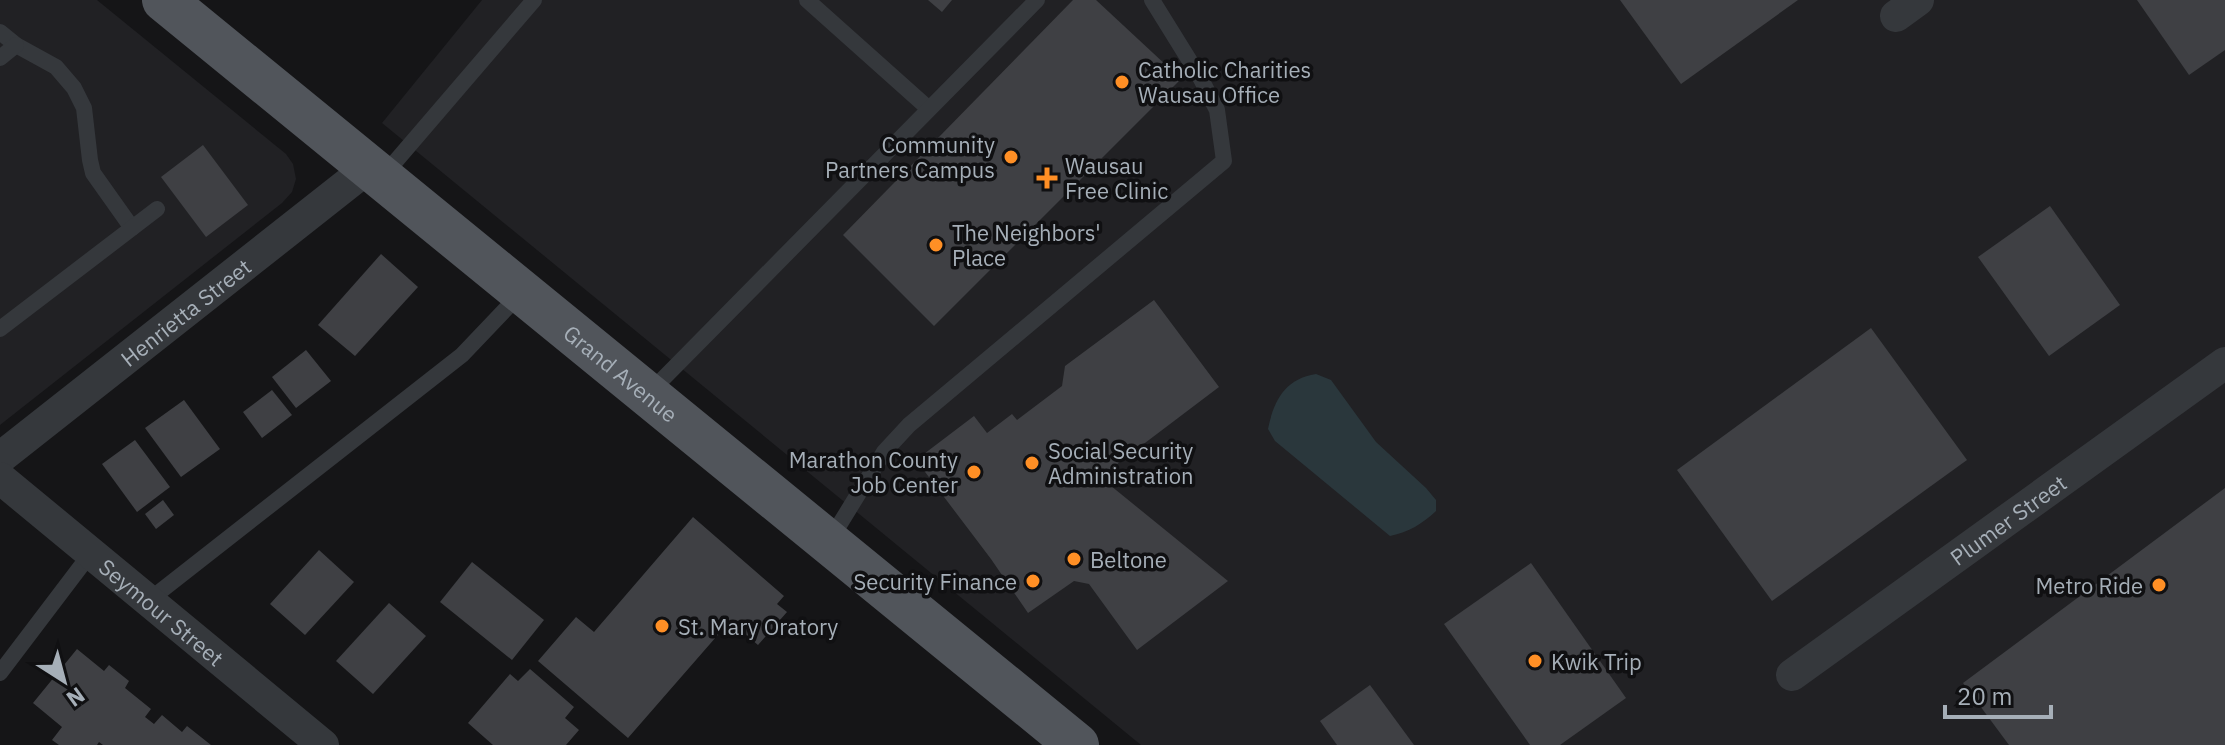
<svg xmlns="http://www.w3.org/2000/svg" width="2225" height="745" font-family="'IBM Plex Sans',sans-serif">
<rect width="100%" height="100%" fill="#151517"/>
<g fill="#212124">
<path d="M0,0H97L286,154L293,164L296,179L292,192L282,203L0,425Z"/>
<path d="M482,0H2225V745H1141L382,123Z"/>
</g>
<path fill="#2a373c" d="M1316,374L1331,380L1376,442L1426,488L1436,500V511C1422,524 1409,532 1390,536L1275,441L1268,429C1274,400 1285,379 1316,374Z"/>
<g fill="#3f4044">
<path d="M928,0H952L942,12Z"/>
<path d="M1073,0H1096L1181,79L934,326L843,235Z"/>
<path d="M1620,0H1798L1681,84Z"/>
<path d="M2137,0H2225V50L2189,75Z"/>
<path d="M203,145L248,205L206,237L161,177Z"/>
<path d="M2050,206L2120,305L2049,356L1978,257Z"/>
<path d="M381,254L418,287L355,356L318,325Z"/>
<path d="M1154,300L1219,387L1100,477L1228,581L1137,650L1089,584L1074,581L1028,613L991,559L916,460L974,416L987,433L1012,414L1017,420L1062,386L1065,366Z"/>
<path d="M1871,328L1967,460L1772,601L1677,470Z"/>
<path d="M306,350L331,381L296,408L272,377Z"/>
<path d="M272,390L292,415L262,438L243,412Z"/>
<path d="M184,400L220,449L181,477L145,428Z"/>
<path d="M135,440L170,487L137,512L102,464Z"/>
<path d="M2225,488V745H2009L1963,683Z"/>
<path d="M163,500L174,515L156,529L145,514Z"/>
<path d="M693,517L784,596L777,604L787,612L758,645L730,621L628,738L538,661L576,617L594,632Z"/>
<path d="M319,550L354,582L305,635L270,604Z"/>
<path d="M472,562L544,620L512,660L440,602Z"/>
<path d="M1531,563L1626,698L1560,745H1530L1444,624Z"/>
<path d="M389,603L426,636L373,694L336,661Z"/>
<path d="M77,649L104,671L109,665L129,681L125,688L151,709L145,717L154,724L162,715L182,732L187,726L211,745H103L99,742L97,745H59L52,740L62,727L33,703Z"/>
<path d="M530,669L574,707L565,718L579,730L566,745H493L468,723L510,674L518,681Z"/>
<path d="M1370,685L1414,745H1337L1320,721Z"/>
</g>
<g fill="none" stroke-linecap="round" stroke-linejoin="round">
<g stroke="#35383c" stroke-width="16">
<path d="M807,0L929,109"/>
<path d="M0,32L16,45L56,67L74,88L84,108L90,160L93,173L132,228"/>
<path d="M0,58L16,45"/>
<path d="M383,176L534,0"/>
<path d="M0,329L157,209"/>
<path d="M648,394L1037,0"/>
<path d="M830,540L884,452L909,425L1224,161L1217,110L1201,79L1152,0"/>
<path d="M148,601L462,355L520,294"/>
<path d="M0,673L91,553"/>
</g>
<g stroke="#35383c" stroke-width="32">
<path d="M1896,16L1918,0"/>
<path id="s1" d="M0,458L369,167"/>
<path id="s2" d="M0,478L323,745"/>
<path id="s3" d="M1792,675L2225,363"/>
</g>
<path stroke="#51555b" stroke-width="44" id="s4" d="M164,0L1077,745"/>
</g>
<g fill="#ff8f25" stroke="#101012" stroke-width="3">
<circle cx="1122" cy="82" r="8"/>
<circle cx="1011" cy="157" r="8"/>
<path d="M1043 166h8v8h8v8h-8v8h-8v-8h-8v-8h8z"/>
<circle cx="936" cy="245" r="8"/>
<circle cx="1032" cy="463" r="8"/>
<circle cx="974" cy="472" r="8"/>
<circle cx="1074" cy="559" r="8"/>
<circle cx="1033" cy="581" r="8"/>
<circle cx="2159" cy="585" r="8"/>
<circle cx="662" cy="626" r="8"/>
<circle cx="1535" cy="661" r="8"/>
</g>
<g text-anchor="middle" dominant-baseline="central" stroke-width="7" stroke-linejoin="round" paint-order="stroke">
<g font-size="22" fill="#a6afb8" stroke="#101012" text-anchor="start">
<text x="1138" y="69">Catholic Charities<tspan x="1138" dy="25">Wausau Office</tspan></text>
<text x="995" y="144" text-anchor="end">Community<tspan x="995" dy="25">Partners Campus</tspan></text>
<text x="1065" y="165">Wausau<tspan x="1065" dy="25">Free Clinic</tspan></text>
<text x="952" y="232">The Neighbors'<tspan x="952" dy="25">Place</tspan></text>
<text x="1048" y="450">Social Security<tspan x="1048" dy="25">Administration</tspan></text>
<text x="958" y="459" text-anchor="end">Marathon County<tspan x="958" dy="25">Job Center</tspan></text>
<text x="1090" y="559">Beltone</text>
<text x="1017" y="581" text-anchor="end">Security Finance</text>
<text x="2143" y="585" text-anchor="end">Metro Ride</text>
<text x="678" y="626">St. Mary Oratory</text>
<text x="1551" y="661">Kwik Trip</text>
</g>
<g font-size="22" fill="#a6afb8" stroke="#101012">
<text stroke="none"><textPath href="#s1" startOffset="236">Henrietta Street</textPath></text>
<text stroke="none"><textPath href="#s4" startOffset="590">Grand Avenue</textPath></text>
<text stroke="none"><textPath href="#s3" startOffset="266">Plumer Street</textPath></text>
<text stroke="none"><textPath href="#s2" startOffset="210">Seymour Street</textPath></text>
</g>
</g>
<g transform="translate(64 681) rotate(144)" stroke="#101012" stroke-width="6" paint-order="stroke">
<path d="M0-6L14 30L0 20L-14 30Z" fill="#a6afb8"/>
<text y="-12" font-size="22" font-weight="bold" text-anchor="middle" fill="#a6afb8">N</text>
</g>
<path d="M1945 705v12h106v-12" fill="none" stroke="#a6afb8" stroke-width="4"/>
<text x="1957" y="705" font-size="24" fill="#a6afb8" stroke="#101012" stroke-width="6" paint-order="stroke">20 m</text>
</svg>
